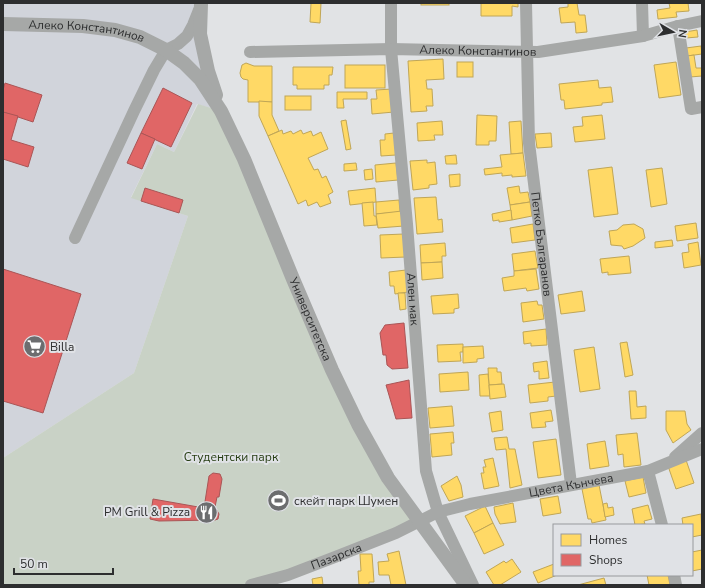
<svg xmlns="http://www.w3.org/2000/svg" width="705" height="588" font-family="'Nunito Sans',sans-serif">
<rect width="100%" height="100%" fill="#e1e3e5"/>
<path fill="#d1d4db" d="M3,3H201L221,111L197,104L174,152L157,144L131,197L188,216L134,373L3,458Z"/>
<path fill="#c9d2c6" d="M198,104L221,111L332,370L419,522L251,585H3V458L134,373L188,216L131,198L157,144L174,152Z"/>
<g fill="#ffd966" stroke="#c0a656">
<path d="M311,3H321L320,23L310,22Z"/>
<rect x="421" y="3" width="28" height="2"/>
<path d="M481,3H518V7L512,6V16H481Z"/>
<path d="M568,3H577L579,15H585L587,32L576,33L575,22L561,23L559,8L568,7Z"/>
<path d="M669,3H688L689,11L676,12L677,17L658,19L657,10L670,8Z"/>
<path d="M697,30L698,37L686,38L685,32Z"/>
<path d="M701,46L702,54L687,56L686,48Z"/>
<path d="M694,55L696,68H702V76L690,77L687,56Z"/>
<path d="M443,59L444,79L426,80L427,89H432L433,106H426L427,111L411,112L408,61Z"/>
<rect x="457" y="62" width="16" height="15"/>
<path d="M676,62L681,95L659,98L654,65Z"/>
<path d="M246,63L254,66H272V102H248V80L243,79L241,77L240,73L242,65Z"/>
<rect x="345" y="65" width="40" height="23"/>
<path d="M293,67H333L332,75H329V85H324V89H297V85H293Z"/>
<path d="M598,80L599,88L611,87L613,102L602,103V105L565,109L564,100H561L559,84Z"/>
<path d="M392,89L394,112L372,114L371,99H377L376,90Z"/>
<path d="M337,92H367V99H343L344,108H337Z"/>
<rect x="285" y="96" width="26" height="14"/>
<path d="M259,101L272,102V115L279,131L268,136L259,116Z"/>
<path d="M477,115L497,116L496,141H489V145H476Z"/>
<path d="M602,115L605,139L575,142L573,127L583,126L582,117Z"/>
<path d="M346,120L351,149L346,150L341,121Z"/>
<path d="M442,121L443,135H434L435,140L418,141L417,123Z"/>
<path d="M521,121L523,153L511,154L509,122Z"/>
<path d="M282,130L283,134L291,131L293,134L301,130L303,134L311,131L313,136L321,132L328,149L308,158L314,170L318,169L322,178L326,176L333,192L328,195L331,203L320,207L317,202L308,206L306,200L298,204L268,136Z"/>
<path d="M394,133L396,155L381,156L380,140H385V134Z"/>
<path d="M551,133L552,147L537,148L535,134Z"/>
<path d="M523,153L526,176L512,177V175L502,176V173L485,175L484,169L502,167L500,155Z"/>
<path d="M456,155L457,164H446L445,156Z"/>
<path d="M427,160V163L435,162L437,184L429,185V188L413,190L410,161Z"/>
<path d="M356,163L357,170L344,171V164Z"/>
<path d="M396,163L398,180L376,182L375,165Z"/>
<path d="M612,167L618,214L594,217L588,170Z"/>
<path d="M662,168L667,204L651,207L646,170Z"/>
<path d="M372,169L373,179L365,180L364,170Z"/>
<path d="M460,174V186L450,187L449,175Z"/>
<path d="M519,186L520,193L528,192L530,202L510,205L507,188Z"/>
<path d="M375,188L376,202L350,205L348,191Z"/>
<path d="M436,197L438,220L442,219L443,232L417,234L414,198Z"/>
<path d="M399,200L400,212L376,214V202Z"/>
<path d="M373,202L374,216H376L377,225L364,226L362,203Z"/>
<path d="M530,202L532,216L512,220L510,205Z"/>
<path d="M511,210L512,220L499,222V220L493,221L492,214Z"/>
<path d="M402,211L404,226L378,228L376,214Z"/>
<path d="M696,223L698,238L677,241L675,226Z"/>
<path d="M533,224L535,240L512,243L510,228Z"/>
<path d="M634,224L643,229L645,238L633,246L624,249L622,246L611,245L609,231L617,230L623,225Z"/>
<path d="M404,234L406,257L381,258L380,235Z"/>
<path d="M672,240L673,246L655,248V242Z"/>
<path d="M698,242L701,265L684,268L682,253L689,252L688,244Z"/>
<path d="M445,243L446,256H442V262L421,263L420,245Z"/>
<path d="M535,251L538,268L514,271L512,254Z"/>
<path d="M629,256L631,273L608,275V272L602,273L600,259Z"/>
<path d="M442,262L443,278L422,280L421,263Z"/>
<path d="M536,269L539,289L527,291L526,288L504,291L502,278L514,276V271Z"/>
<path d="M406,270L408,292L395,294L394,286H390L389,272Z"/>
<path d="M582,291L585,311L561,314L558,295Z"/>
<path d="M398,293H405L406,309L400,310Z"/>
<path d="M458,294L459,308L454,309V313L433,314L431,296Z"/>
<path d="M537,301L538,305H542L544,319L523,322L521,303Z"/>
<path d="M546,329L547,345L531,346V343L524,344L523,332Z"/>
<path d="M627,342L633,375L625,377L620,343Z"/>
<path d="M463,344V352H460L461,361L438,362L437,345Z"/>
<path d="M483,346L484,358L477,359V362L463,363V347Z"/>
<path d="M594,347L600,389L580,392L574,350Z"/>
<path d="M547,361L549,378L539,379V371L534,372L533,363Z"/>
<path d="M488,368H497V372H501L502,384L489,385Z"/>
<path d="M468,372L469,390L440,392L439,374Z"/>
<path d="M488,374L490,396H480L479,375Z"/>
<path d="M555,382L556,396L548,397V401L530,403L528,385Z"/>
<path d="M504,384L506,397L490,399L489,385Z"/>
<path d="M629,391H636L637,407L646,406V418L631,419Z"/>
<path d="M452,406L454,426L430,428L428,408Z"/>
<path d="M551,410L553,421L545,422L546,427L532,428L530,413Z"/>
<path d="M501,411L503,430L492,432L489,413Z"/>
<path d="M666,411H685L687,424L691,430L673,443L666,430Z"/>
<path d="M453,432L454,443H451L452,455L432,457L430,434Z"/>
<path d="M637,433L641,465L624,467L623,454L618,455L616,435Z"/>
<path d="M507,437L509,449H515L522,485L510,488L506,449L496,450L494,438Z"/>
<path d="M556,439L561,475L538,478L533,442Z"/>
<path d="M605,441L609,466L590,469L587,444Z"/>
<path d="M493,458L499,486L484,489L481,473H484L483,467H486L484,460Z"/>
<path d="M686,460L694,483L676,489L668,466Z"/>
<path d="M457,476L461,485L463,497L449,501L441,486Z"/>
<path d="M643,477L646,493L629,497L625,481Z"/>
<path d="M599,485L606,520L592,523L591,519H588L582,489Z"/>
<path d="M558,496L561,513L543,516L540,499Z"/>
<path d="M513,503L516,522L500,524L495,514L494,507Z"/>
<path d="M607,503L608,508L613,507L614,515L605,517L603,504Z"/>
<path d="M648,505L652,519L644,521L645,524L635,525L632,509Z"/>
<path d="M485,506L493,523L474,533L465,516Z"/>
<path d="M701,514L702,535L692,537V525H683L682,518Z"/>
<path d="M493,523L504,545L484,554L474,533Z"/>
<path d="M702,550V569L692,571V552Z"/>
<path d="M399,551L406,585H391L389,575H379L378,562L389,561L387,554Z"/>
<path d="M360,554H372L374,582H369V585H359L358,571H361Z"/>
<path d="M512,559L521,572L500,585H494L486,572L504,561L506,563Z"/>
<path d="M554,564V575H557L538,583L533,572Z"/>
<path d="M647,575H668L670,585H649Z"/>
<path d="M322,577L323,585H313L312,579Z"/>
<path d="M604,578L606,585H578Z"/>
</g>
<g fill="#e06666" stroke="#aa5556">
<path d="M5,83L42,95L33,122L3,112V90Z"/>
<path d="M163,88L192,103L171,147L141,133Z"/>
<path d="M3,112L18,116L11,140L34,147L28,167L3,159Z"/>
<path d="M141,133L155,139L142,169L127,163Z"/>
<path d="M145,188L183,200L179,213L141,201Z"/>
<path d="M3,269L81,294L43,413L3,401Z"/>
<path d="M404,323L408,368L392,369L387,365L386,355H383L380,333L385,325Z"/>
<path d="M409,380L412,418L396,419L386,385Z"/>
<path d="M213,473L220,474L222,479L219,497H217L215,507L219,514L218,519L215,520L159,521L150,519L153,499L204,508L209,476Z"/>
</g>
<g fill="none" stroke-linecap="round" stroke-linejoin="round">
<g stroke="#a6a8a7" stroke-width="12">
<path id="s1" d="M391,3V49L407,224L426,471L438,512L473,585"/>
<path id="s2" d="M526,3L529,143L571,484"/>
<path d="M642,3L643,36"/>
<path d="M678,26L691,109L702,107"/>
<path id="s3" d="M250,52L391,49L538,52L643,36L678,26L702,21"/>
<path d="M75,238L134,111L154,70L166,50L178,44L187,36L193,25L199,10"/>
<path d="M675,457L702,433"/>
<path d="M648,471L662,525"/>
<path d="M674,575L676,585"/>
<path id="s4" d="M251,585L288,575L335,557L396,533L438,512L470,504L648,471L702,449"/>
</g>
<g stroke="#a6a8a7" stroke-width="14">
<path d="M201,4L200,34L208,71L216,95"/>
<path id="s5" d="M3,24L83,26L115,30L140,37L166,50L184,63L200,79L221,111L244,159L293,279L332,370L358,424L388,478L466,585"/>
</g>
</g>
<defs>
<symbol id="supermarket-disc" viewBox="-11 -11 22 22"><circle r="9.5" fill="#6c6d6f" stroke="#e0e2e6"/><path d="M-6-5.5h2.5l.6 2H6L4.5 2H-2.5L-4.4-4H-6ZM-1.5 3.2a1.3 1.3 0 1 0 .1 0ZM3 3.2a1.3 1.3 0 1 0 .1 0Z" fill="#fff"/></symbol>
<symbol id="stadium-disc" viewBox="-11 -11 22 22"><circle r="9.5" fill="#6c6d6f" stroke="#e0e2e6"/><path d="M0-5a6.5 5 0 1 0 0 10a6.5 5 0 1 0 0-10ZM-3.5-1.8h7v3.6h-7Z" fill="#fff"/></symbol>
<symbol id="restaurant-disc" viewBox="-11 -11 22 22"><circle r="9.5" fill="#6c6d6f" stroke="#e0e2e6"/><path d="M-5-6h1v4h1v-4h1v4h1v-4h1v5L-1.5 .5V6h-2V.5L-5-1ZM5-6V6H3V1.5H1.5Q1.5-4 5-6Z" fill="#fff"/></symbol>
</defs>
<g fill-rule="evenodd">
<use href="#supermarket-disc" x="22" y="334" width="25" height="25"/>
<use href="#stadium-disc" x="266" y="488" width="25" height="25"/>
<use href="#restaurant-disc" x="194" y="500" width="25" height="25"/>
</g>
<g text-anchor="middle" dominant-baseline="central" stroke-width="4" stroke-linejoin="round" paint-order="stroke">
<g font-size="12" fill="#2d2e2f" stroke="#e0e2e6">
<text stroke="none"><textPath href="#s5" startOffset="84">Алеко Константинов</textPath></text>
<text stroke="none"><textPath href="#s3" startOffset="228">Алеко Константинов</textPath></text>
<text stroke="none"><textPath href="#s2" startOffset="242">Петко Българанов</textPath></text>
<text stroke="none"><textPath href="#s1" startOffset="297">Ален мак</textPath></text>
<text stroke="none"><textPath href="#s5" startOffset="477">Университетска</textPath></text>
<text stroke="none"><textPath href="#s4" startOffset="337">Цвета Кънчева</textPath></text>
<text stroke="none"><textPath href="#s4" startOffset="90">Пазарска</textPath></text>
</g>
<g font-size="12" fill="#2d2e2f" stroke="#e0e2e6" text-anchor="start">
<text x="50" y="347">Billa</text>
<text x="294" y="501">скейт парк Шумен</text>
<text x="190" y="512" text-anchor="end">PM Grill &amp; Pizza</text>
</g>
<g font-size="12" fill="#273e14" stroke="#e0e2e6">
<text x="231" y="457">Студентски парк</text>
</g>
</g>
<rect width="705" height="588" fill="none" stroke="#2d2e2f" stroke-width="8"/>
<rect x="553" y="524" width="140" height="52" fill="#e0e2e6" stroke="#989a9d"/>
<rect x="561" y="534" width="20" height="12" fill="#ffd966" stroke="#989a9d"/>
<text x="589" y="544" font-size="12" fill="#2d2e2f">Homes</text>
<rect x="561" y="554" width="20" height="12" fill="#e06666" stroke="#989a9d"/>
<text x="589" y="564" font-size="12" fill="#2d2e2f">Shops</text>
<g transform="translate(673 32) rotate(99)" stroke="#e0e2e6" stroke-width="3" paint-order="stroke">
<path d="M0-3L7 15L0 10L-7 15Z" fill="#2d2e2f"/>
<text y="-6" font-size="11" font-weight="bold" text-anchor="middle" fill="#2d2e2f">N</text>
</g>
<path d="M14 568v6h99v-6" fill="none" stroke="#2d2e2f" stroke-width="2"/>
<text x="20" y="568" font-size="12" fill="#2d2e2f" stroke="#e0e2e6" stroke-width="3" paint-order="stroke">50 m</text>
</svg>
